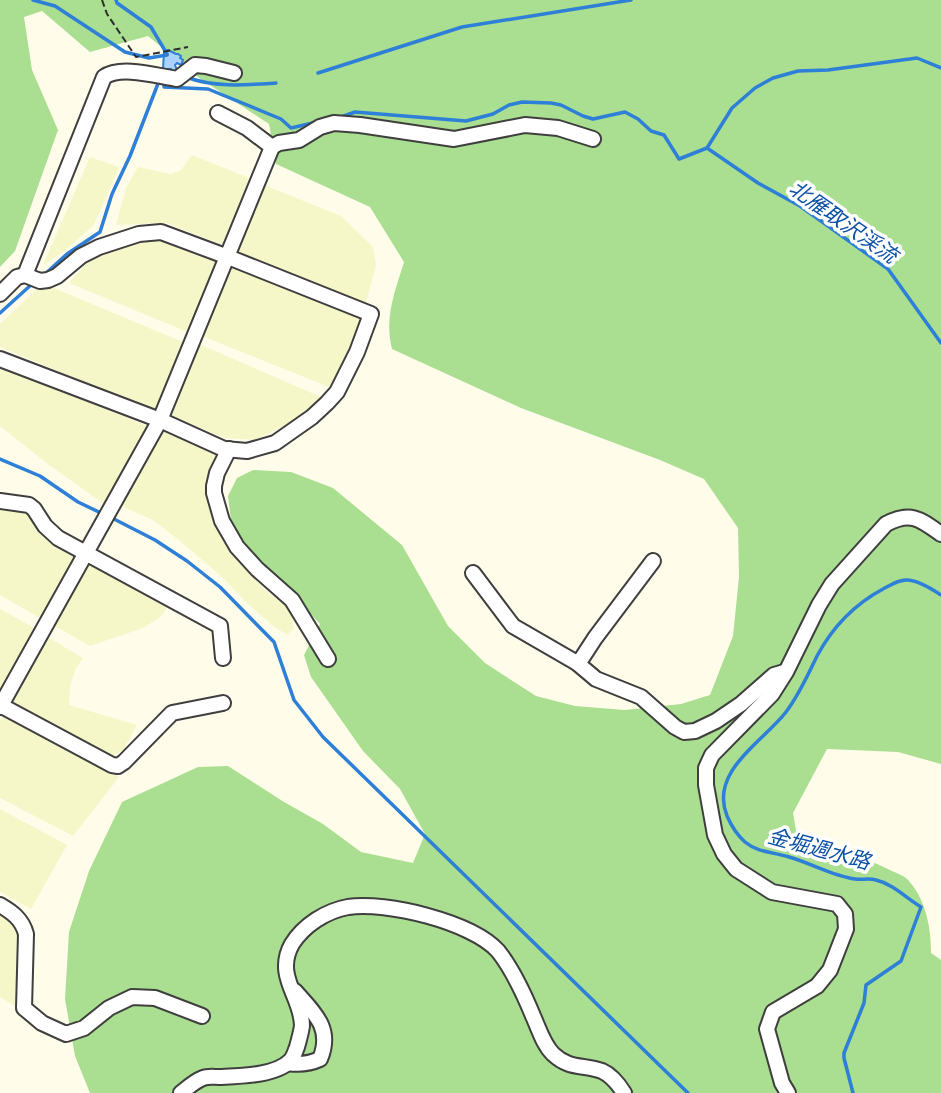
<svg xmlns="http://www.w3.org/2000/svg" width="941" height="1093" font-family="Bitter,'Noto Sans JP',serif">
<rect width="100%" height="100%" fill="#fffdea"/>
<g fill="#f5f7c9">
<path d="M192,155L249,178L223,245L166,223L116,225L126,188L138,167L171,174L181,170Z"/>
<path d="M90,157L119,167L108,194L93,226L63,252L43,265Z"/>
<path d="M264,185L341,216L373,247L376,265L365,306L236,254Z"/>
<path d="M158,239L169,241L219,260L190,333L69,283L85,265L103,253L136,241Z"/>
<path d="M230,265L364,318L342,365L329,387L202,336Z"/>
<path d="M38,288H54L185,343L160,405L153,410L0,347V324Z"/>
<path d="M199,344L321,397L297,419L256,440L225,438L169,415Z"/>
<path d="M0,365L147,426L104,504L49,465L0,426Z"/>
<path d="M163,431L217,452L207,484L211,512L225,543L262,587L290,610L294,628L287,635L272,625L247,603L222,577L180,541L153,520L121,506Z"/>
<path d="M0,507L28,510L52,540L75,557L40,618L0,595Z"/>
<path d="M88,561L169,604L162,616L143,628L90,646L53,625Z"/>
<path d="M0,609L38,630L0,697Z"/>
<path d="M46,636L83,658L76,668L70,686L69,705L137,725L123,750L112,757L10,702Z"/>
<path d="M4,715L119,777L73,836L0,798V721Z"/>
<path d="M0,809L67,845L31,909L0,892Z"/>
<path d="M0,915L15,926L18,938L15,1006L0,997Z"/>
</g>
<path fill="#aade90" d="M0,0H941V764L898,752L827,749L793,813L797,836C830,843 860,856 890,870C896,873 905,876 909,881C926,901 931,927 931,953L941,960V1093H90L75,1056L65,999L69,932L89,871L122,802L198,767L228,766L284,802L323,824L361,852L413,863L425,834L400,789L363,751L311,677L304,655L320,624L240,539L231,520L228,496L237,478L253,470L291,472L333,488L402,545L448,626L485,663L536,696L575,706L625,710L681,704L710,695L733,636L739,577L738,528L704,479L660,460L521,408L392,349C384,317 395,292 404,262L370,207L276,164L269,124L198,77L148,36L90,52L42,11L24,17L32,70L58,130L15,251L0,267Z"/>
<path fill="#abd3fb" stroke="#2d7fd7" stroke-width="2" d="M168,50L176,54H178L181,56L180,58L183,60L181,65L177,63L175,65L178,73L176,75L171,69H163L164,51Z"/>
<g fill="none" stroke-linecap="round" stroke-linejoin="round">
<g stroke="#2d7fd7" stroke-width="3.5">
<path d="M33,0L55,6L125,52L149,58L167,55"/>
<path d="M116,0L117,3L151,27L167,54"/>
<path d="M318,73L462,27L631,0"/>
<path d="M186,77C215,88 246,85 276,83"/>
<path d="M164,79V87L208,89L281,119L291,128L317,122"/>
<path d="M341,117L355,112L466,121L493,114L509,105L522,102L551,103L561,105L583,116L593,119L625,112L638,119L651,131L664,135L679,159L707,148L732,108L755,88L773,78L798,71L828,70L917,58L941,68"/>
<path d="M707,148L758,183L800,206L888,269L941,343"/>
<path d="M44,275L67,254L100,232L112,194L130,156L159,81"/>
<path d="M0,313L32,284"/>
<path d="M0,459L40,476L78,502L103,514"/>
<path d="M110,517L155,540L187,561L220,587L274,642L294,700L323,737L688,1093"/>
<path d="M853,1093L844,1058V1053L864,1003L866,985L901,961L921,907C906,898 893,884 876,880C869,878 862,880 855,879C832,876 811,863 789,857C774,852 758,853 745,842C737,835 731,825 727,816C709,771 763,742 786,712C799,695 808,675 817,656C832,628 855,604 883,589C891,585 899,579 908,580C919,581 932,589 941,595"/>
</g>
<defs>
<g id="minor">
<path d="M218,113L247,128L272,147L279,143L299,140L320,127L334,123L360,125L454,139L525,125L558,128L593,139"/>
<path d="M25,275L104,77C121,65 157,76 177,79L195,65L206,66L234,73"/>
<path d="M0,294L17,277L25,275L40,281L48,280L57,276L81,256L99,247L139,234L161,232L228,257L371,314L357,352L337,392L327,403L312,417L275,443L247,451L224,449L160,420L0,359"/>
<path d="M229,449L217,473L214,486V493L222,521L237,547L257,569L292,600L328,659"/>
<path d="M0,501L29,505L34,509L45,526L58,538L220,626L223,658"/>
<path d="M473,573L513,626L577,663L596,679L641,697L675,727L684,732L695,731L716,721L741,704L774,675L784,672"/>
<path d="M577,663L582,658L595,638L653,561"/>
<path d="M0,705L112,765L118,766L124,762L172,713L223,703"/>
<path d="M0,707L160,420L272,147"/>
<path d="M0,905C12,912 22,919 26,934L24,1008L42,1023L66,1034L84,1028L109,1008L132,997L155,998L202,1016"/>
<path d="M288,1063C300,1065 309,1064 320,1059C333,1028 314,1013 295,991"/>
<path d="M181,1093C187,1088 195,1081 203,1078C208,1076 214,1077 219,1077C239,1076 275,1076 290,1061C294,1057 295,1052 297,1047C299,1040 301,1032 302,1026C302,997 274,976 292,944C304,925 326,911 348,907C386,901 472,922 498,951C513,970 524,994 533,1016C539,1029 543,1044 553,1054C570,1070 583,1064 602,1071C611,1075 619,1085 624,1093"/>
<path d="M788,1093L782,1083L767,1029L773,1012L817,986L830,970L846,929L845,914L837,904L772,892L736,869L724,854L715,835L706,785V768L712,755L772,694L786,672L819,605L832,584L886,524C911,511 920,519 941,534"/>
</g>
</defs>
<use href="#minor" stroke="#3f3f3f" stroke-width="18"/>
<path stroke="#2e2e2e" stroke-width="2" stroke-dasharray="7 3.5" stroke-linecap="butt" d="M102,0L107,14L136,57L188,47"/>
<use href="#minor" stroke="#fff" stroke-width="14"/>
</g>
<g text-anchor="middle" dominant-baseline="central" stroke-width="7" stroke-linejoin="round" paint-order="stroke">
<g font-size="21" font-style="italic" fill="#0d51a6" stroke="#fff">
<text transform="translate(843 222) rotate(35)">北雁取沢渓流</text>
<text transform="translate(819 849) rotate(15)">金堀週水路</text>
</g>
</g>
</svg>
